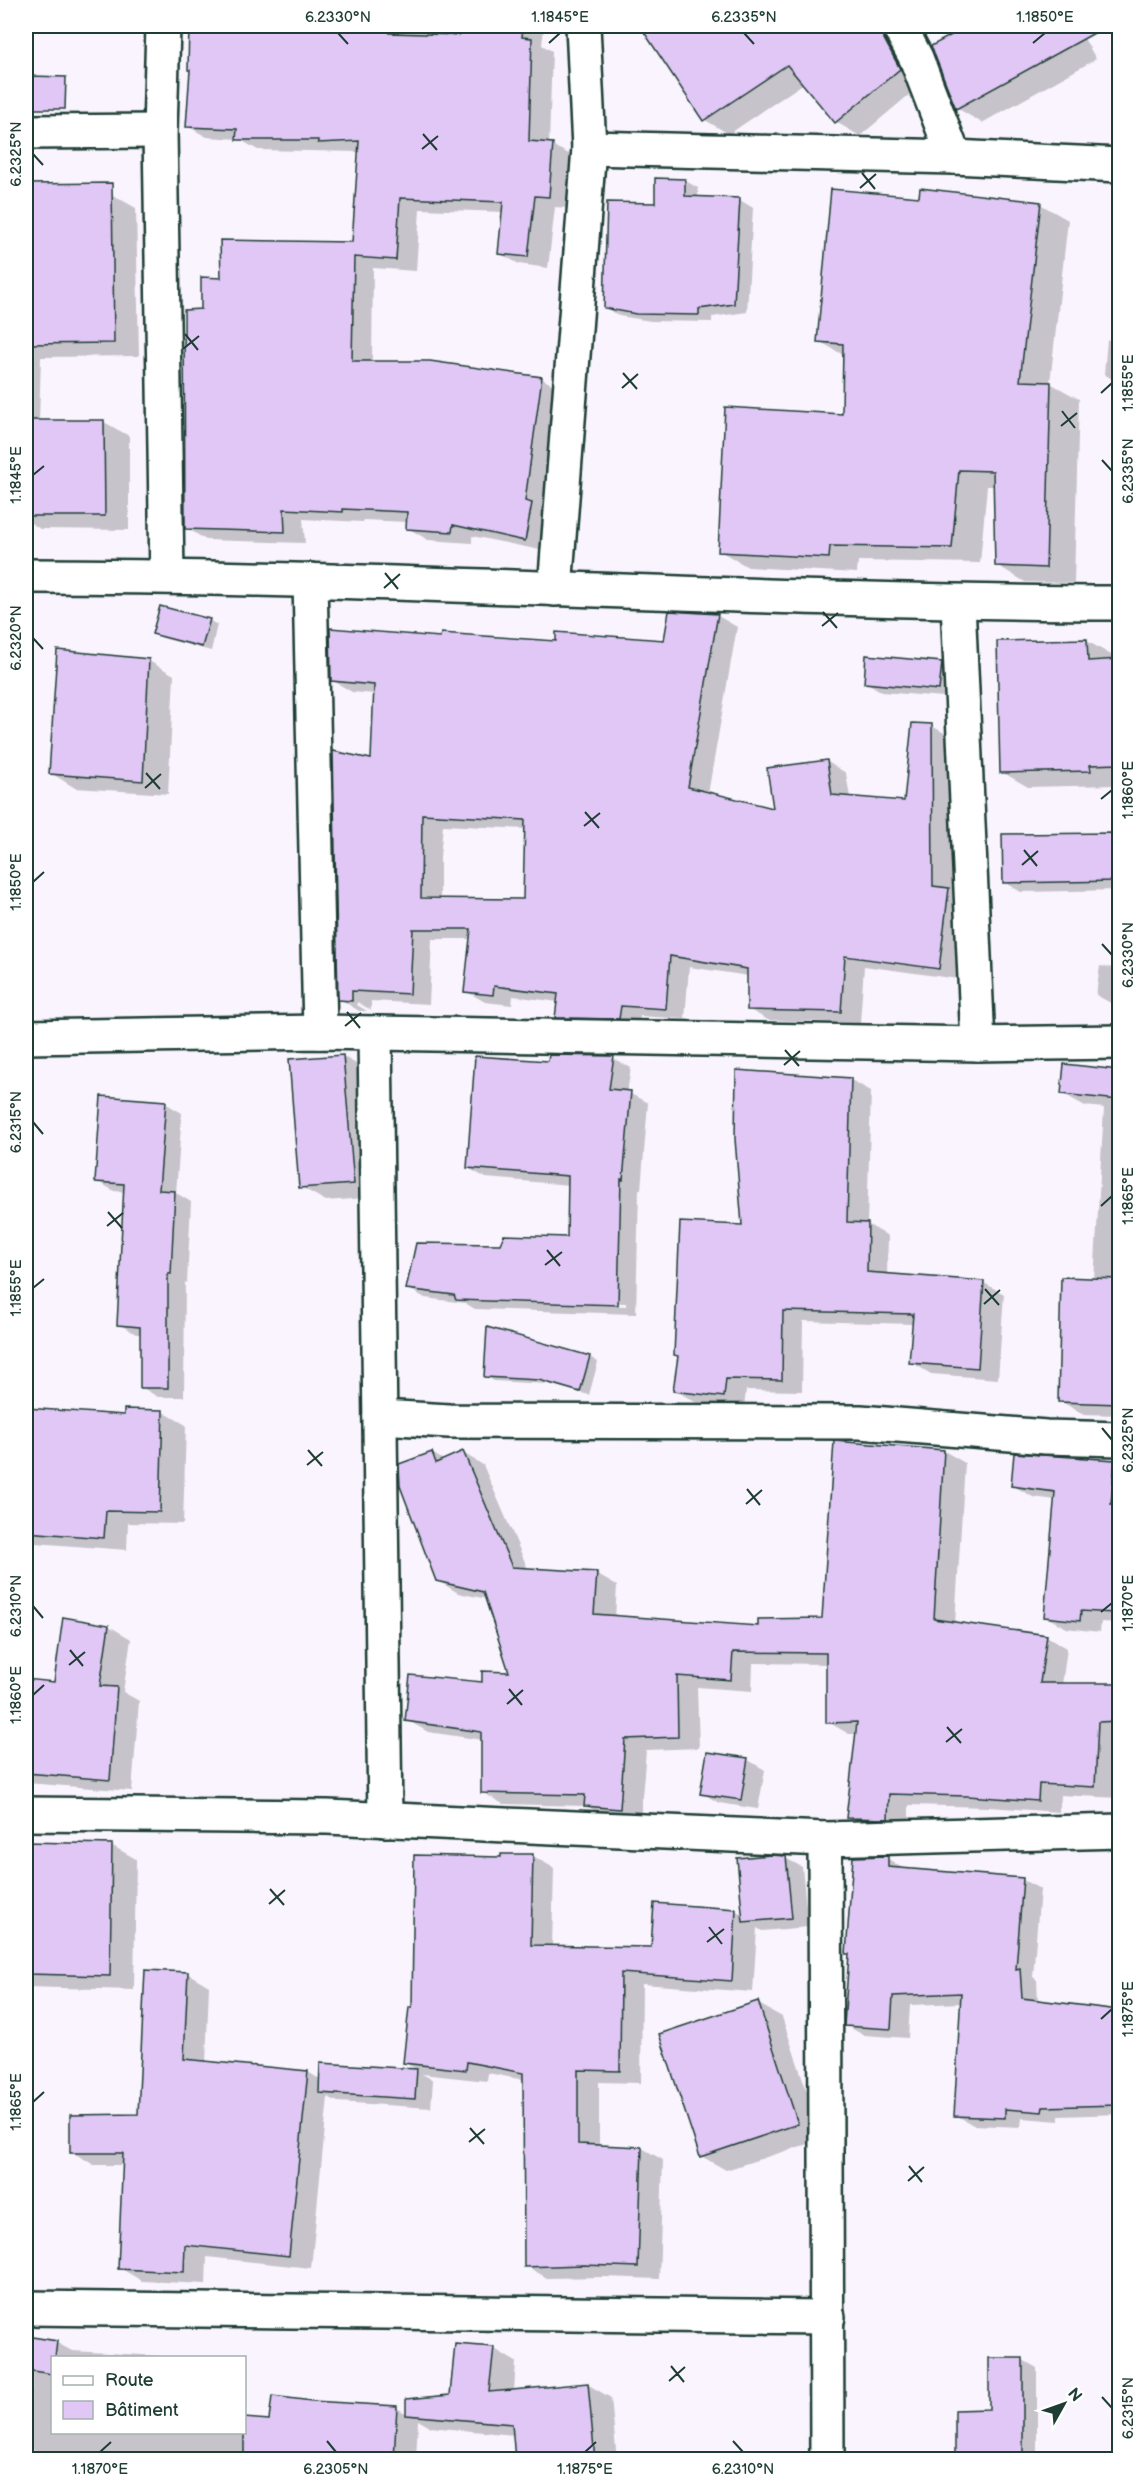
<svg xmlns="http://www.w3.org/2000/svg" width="1145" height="2485" font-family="'Balsamiq Sans',sans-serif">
<rect width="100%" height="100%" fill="#f9f4fd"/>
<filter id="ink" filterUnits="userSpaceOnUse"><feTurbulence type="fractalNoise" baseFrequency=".0167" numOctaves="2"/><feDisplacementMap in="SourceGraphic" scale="12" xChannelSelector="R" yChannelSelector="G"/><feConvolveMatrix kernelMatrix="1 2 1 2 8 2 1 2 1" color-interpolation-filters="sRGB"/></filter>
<g filter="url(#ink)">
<g fill="#0003" fill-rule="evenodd">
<path d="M190,26L544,27L542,45L552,51L549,144L573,156L569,208L555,207L548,268L519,264L499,253L504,212L420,209L416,271L373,268L372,362L541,378L561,390L545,551L472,536V543L428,540L408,528V522L363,520V522L303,519L305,543L206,540L187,528L202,311L222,279L354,244L360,152L258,150L239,139L207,137L187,126L191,70L189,69Z"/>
<path d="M657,26H888L923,83L860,136L836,122L804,83L729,134L705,120L647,33Z"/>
<path d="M971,26H1077L1096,59L982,123L957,108L933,47Z"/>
<path d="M684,180L698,188V198L740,200L753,208L747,312L712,317V322L651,321L619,316L606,308L657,204Z"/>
<path d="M26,194H111L136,208L139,356L41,357L39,422H104L129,436V530L40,529L26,520Z"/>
<path d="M920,199L1040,204L1068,220L1050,383L1079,399L1074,583L1025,582L997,565L995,486H987L980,563L858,561L857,573L748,567L720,551L844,415L845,356L819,341Z"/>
<path d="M1107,340L1120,341V380L1112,379L1104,374Z"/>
<path d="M670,613L718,616L737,627L708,794L775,810L826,761L846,773L850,798L905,803L913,725L932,726L951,737L952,891L968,900L958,979L864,966L860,1023L768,1020L748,1009L749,976L689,967L685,1019L640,1016L638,1029L576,1028L556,1017L559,1002L513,996L512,1005L485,1002L466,991L472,939H432L429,1004L371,1001V1010L357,1002V1005L367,1011H359L340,999L372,761L375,694L352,692L332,680L442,639L557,642L665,641ZM443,825L526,829L525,901L440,900V857Z"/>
<path d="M209,620L217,625L211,651L162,638L154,633Z"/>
<path d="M1087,641L1113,656V661H1120V779H1116V785L1028,787L1002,772Z"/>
<path d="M149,661L174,675L168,794L75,788L51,773Z"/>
<path d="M941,663L958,673L956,698L882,692L866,682Z"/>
<path d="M1115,834L1120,837V890L1021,892L1004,882Z"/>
<path d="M1100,966L1120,969V1008L1096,995Z"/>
<path d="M342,1056L367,1070L378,1197L326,1201L301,1187Z"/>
<path d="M613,1058L631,1068L627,1092L648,1103L641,1189H639L636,1314L475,1309L465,1303L425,1298L408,1288L501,1246L568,1239L570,1185L486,1178L468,1168L549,1063ZM459,1298L626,1303V1306L462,1301Z"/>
<path d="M1065,1066L1120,1070V1415L1083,1414L1060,1401L1094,1280L1104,1108L1085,1106L1062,1093Z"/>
<path d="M851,1080L871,1091L867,1224L888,1236L887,1275L984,1283L1004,1294L998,1379L931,1374L911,1362L913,1324L803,1321L802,1391L746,1390L744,1408L695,1402L675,1390L744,1227Z"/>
<path d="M165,1103L182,1113L176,1193L191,1202L187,1283L185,1282L184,1397H158L141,1387L142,1334H136L119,1324L125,1192L114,1191L97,1181Z"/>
<path d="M590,1357L598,1362L589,1395L548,1384L494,1381L486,1376Z"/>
<path d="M26,1409L125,1417L163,1412L186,1425L183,1524L128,1523L127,1550L35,1543L26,1538Z"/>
<path d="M944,1451L965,1463L955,1624L1046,1636L1067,1648L1062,1685H1120V1798L1060,1795L1059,1812L989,1807L909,1805V1830L868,1829L848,1817L857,1734H849L828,1722L827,1664L753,1663L752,1691L697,1687L699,1748L646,1750L640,1820L606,1817L587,1806L503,1804L482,1792L483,1740L428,1732L407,1720L483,1683L511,1673L487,1599L458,1593L437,1580L432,1453L445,1461L463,1453L483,1465L528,1569L596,1574L617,1586L615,1617L759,1628L824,1620Z"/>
<path d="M1016,1455L1115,1462L1120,1464V1623L1101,1622L1100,1632L1066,1628L1045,1616L1056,1500L1033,1497L1012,1485Z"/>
<path d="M109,1626L131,1639L123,1692L139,1701L132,1791L26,1783V1681L55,1683Z"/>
<path d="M748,1760L765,1770L758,1809L719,1803L702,1793Z"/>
<path d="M26,1843L111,1845L136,1859L134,1990L26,1987Z"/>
<path d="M533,1856L554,1868L552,1947L652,1948L655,1904L736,1911L744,1915L785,1858L802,1867L808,1927L762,1931L757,1928L753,1992L642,1984L641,2083L599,2082V2146L642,2148L663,2160L659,2279L605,2277L547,2278L526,2266L524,2080L488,2073L487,2081L422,2074L433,2080L431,2108L338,2102L328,2097L311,2268L207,2257L206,2284L142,2281L120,2268L124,2165H94L72,2152L139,2115L187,1973L209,1986L206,2063L308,2072L321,2080L322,2065L419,2071L404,2062L414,2009L502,1858Z"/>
<path d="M887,1858L905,1870L1023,1880L1040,1889L1033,1977L1037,1980L1038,2001L1120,2012V2114L1059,2116V2121L1022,2118L1021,2127L973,2125L956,2115L962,2003L910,2005L908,2038L863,2035L846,2025Z"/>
<path d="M757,2003L782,2017L823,2139L726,2170L701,2156Z"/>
<path d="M26,2337L57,2343L72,2351L161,2356L164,2358H52V2432H244L270,2422L397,2408L407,2414L452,2396L493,2348L516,2362L514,2391L587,2384L611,2398L617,2460H517L514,2435L430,2427L418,2420L416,2460H60L44,2457L26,2446V2426L33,2379L26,2375Z"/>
<path d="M1023,2360L1037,2368V2460H961L957,2457L991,2410Z"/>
<path d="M26,2452L38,2460H26Z"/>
<path d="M666,2453L707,2460H665Z"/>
</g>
<g fill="#e0c7f6" stroke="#1f3d34" stroke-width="1.5" fill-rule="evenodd">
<path d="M189,26L313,29L312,26H352L353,30L388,26L389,33L460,35L461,26H523L522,37L532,38L529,141L553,143L549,197L535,196L528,257L498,254L503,202L400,198L396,260L354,257L352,361H430L542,377L525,501L532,503L525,541L453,525L452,532L406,529L407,512L343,509V512L284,509L285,532L185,529L184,310L201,309V277L221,278L220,240L352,242L359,141L318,143V140H236L237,129L186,127L190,70H188Z"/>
<path d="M640,26H877L900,69L835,123L787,65L703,121Z"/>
<path d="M968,26H1107L956,109L931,46Z"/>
<path d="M30,76L66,77L65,109H30Z"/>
<path d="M655,178L685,179V196L740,198L734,304L699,309V315L636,314L604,308L607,202L655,203Z"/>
<path d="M112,183L114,343L26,344V184Z"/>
<path d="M920,188L1041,202L1020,381L1051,382L1046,568L995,566L993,471L959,470L952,548L830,546L829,558L718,552L725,407L842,414L843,344L817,342L831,189L919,197Z"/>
<path d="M26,420H104L105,516H26Z"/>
<path d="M160,606L210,619L202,647L152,634Z"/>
<path d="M669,611L718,614L688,787L773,808L767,768L827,760L832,795L904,801L912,723L932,724L933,886L949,888L939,969L845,956L841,1012L747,1010V969L670,956L666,1009L621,1006L619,1019L555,1018L558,994L494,986L493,995L464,992L471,929H413L410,994L352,991V1001L338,1000L333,751L371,759L374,685L331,681L330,628L440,637L441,633L556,641V632L664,640ZM422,814L525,820L523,899L421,898Z"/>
<path d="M1087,639L1088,661L1119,659V764L1090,765L1091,771L1000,773L997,641Z"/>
<path d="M57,650L149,659L143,781L49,774Z"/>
<path d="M866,655L942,662L939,690L864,683Z"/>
<path d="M1116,833V881L1003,883L1002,834Z"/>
<path d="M343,1055L354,1184L299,1188L289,1059Z"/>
<path d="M549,1055L614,1056L609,1089L631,1091L623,1180L621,1179L618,1305L456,1300L454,1295L406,1289L416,1243L500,1244L504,1235L567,1237L568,1176L467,1168L475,1056L548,1061Z"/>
<path d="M1064,1064L1119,1070V1100L1061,1094Z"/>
<path d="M736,1070L851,1078L847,1222L868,1223L867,1272L984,1281L978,1368L909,1363L913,1314L783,1311L782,1380L726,1379L724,1397L673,1391L678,1356L674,1355L680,1222L742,1225L735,1139Z"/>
<path d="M101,1096L166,1101L159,1190L175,1191L171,1274H168V1388H140V1327L117,1325L124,1184L95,1182Z"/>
<path d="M1061,1277L1119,1279V1404L1058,1402Z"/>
<path d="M487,1327L590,1356L580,1392L539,1380L484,1377Z"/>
<path d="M26,1408L124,1415V1409L163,1410L160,1512L106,1511L104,1538L26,1532Z"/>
<path d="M834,1441L944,1450L934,1619L1047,1635L1040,1683H1119V1721L1098,1722L1095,1787L1039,1784L1038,1801L967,1796L889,1794L888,1819L846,1818L857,1722L826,1723V1653L733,1652L731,1680L677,1676L678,1737L625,1739L620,1809L584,1806L585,1795L481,1793V1732L405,1721L410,1675L482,1682V1671L509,1672L483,1592L436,1581L400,1486L399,1464L432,1452L436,1463L463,1451L512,1567L597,1572L594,1614L758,1626V1619L822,1618Z"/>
<path d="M1014,1453L1115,1460L1111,1504L1119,1505V1577H1116L1114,1613L1081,1611L1080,1621L1044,1617L1055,1492L1011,1486Z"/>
<path d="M63,1617L109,1625L100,1686L117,1687L110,1780L26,1773V1679L54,1682Z"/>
<path d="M707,1752L748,1758L741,1800L700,1794Z"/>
<path d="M26,1842L112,1844L110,1976L26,1974Z"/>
<path d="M501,1854H533L531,1945L651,1947L654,1903L736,1909L732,1981L621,1973L620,2071L578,2070V2144L642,2147L638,2267L583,2265L524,2267L523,2073L467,2062L466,2070L403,2063L409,2007H412L414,1855L501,1857Z"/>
<path d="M771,1855L786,1856L792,1918L743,1922L737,1858Z"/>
<path d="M888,1856V1867L1023,1878L1016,1969L1020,1968L1022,1998L1119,2010V2105L1043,2107L1042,2112L1005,2109V2118L954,2116L961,1993L893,1996L891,2029L844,2026L849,1954H846L853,1857Z"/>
<path d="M145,1970L188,1972L184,2059L308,2071L289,2256L185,2245L184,2272L118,2269L123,2153H70V2115L138,2114Z"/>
<path d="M758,2001L798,2124L700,2157L659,2034Z"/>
<path d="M320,2063L417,2069L415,2099L319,2093Z"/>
<path d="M26,2336L57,2341L55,2358H52V2374L26,2370Z"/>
<path d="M455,2344L494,2347L489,2392L588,2383L595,2460H515L512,2424L406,2415V2399L450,2395Z"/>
<path d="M989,2358H1023V2459L955,2458V2410L989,2409Z"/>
<path d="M272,2396L312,2401L397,2406L394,2460H244V2418L269,2420Z"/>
</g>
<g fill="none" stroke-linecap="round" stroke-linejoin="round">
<defs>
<g id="minor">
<path d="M163,26L160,131L167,576"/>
<path d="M899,26L916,58L954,157"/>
<path d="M26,132L160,131"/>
<path d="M589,148L954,157L1120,165"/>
<path d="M26,576C390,576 755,602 1120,603"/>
<path d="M310,580L320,1032"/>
<path d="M555,589L589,148L583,26"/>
<path d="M958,603L978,1044"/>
<path d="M375,1033L385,1820"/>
<path d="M26,1037L320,1032L978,1044L1120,1042"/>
<path d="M380,1417L449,1421L860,1422L1046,1437L1120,1439"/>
<path d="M26,1814L327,1817L825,1839L1120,1831"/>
<path d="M825,1839L827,2460"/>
<path d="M26,2308L828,2317"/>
</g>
</defs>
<use href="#minor" stroke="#1f3d34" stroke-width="38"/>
<use href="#minor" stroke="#fff" stroke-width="33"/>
</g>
</g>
<path fill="none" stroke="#1f3d34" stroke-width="2" d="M338,33L348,44M744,33L754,44M549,43L560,33M1033,43L1045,33M423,134L437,150M422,149L438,136M33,154L43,165M862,173L875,189M860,188L876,174M185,334L198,350M183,349L199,336M623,373L637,389M622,388L638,374M1101,393L1112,383M1062,411L1075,428M1061,426L1077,413M1102,460L1112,471M33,475L44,466M385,573L398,589M384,588L400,574M823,612L837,628M822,626L838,613M33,638L43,649M146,773L160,789M145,788L161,774M1101,799L1112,790M585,812L599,828M584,826L600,813M1024,850L1037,866M1022,865L1038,851M33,882L44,872M1102,944L1112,955M347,1012L360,1028M345,1026L361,1013M785,1050L799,1066M784,1065L800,1051M33,1122L43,1134M1101,1206L1112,1196M108,1212L122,1228M107,1226L123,1213M547,1250L560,1266M545,1265L562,1252M33,1288L44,1279M985,1289L999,1305M984,1304L1000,1290M1102,1428L1112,1440M308,1450L322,1466M307,1465L323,1452M747,1489L760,1505M746,1504L762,1490M33,1606L43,1618M1101,1612L1112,1603M70,1650L83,1666M69,1665L85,1652M509,1689L522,1705M33,1695L44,1685M507,1704L523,1690M947,1727L961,1743M946,1742L962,1729M270,1889L284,1905M269,1904L285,1890M709,1927L722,1944M707,1942L724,1929M1101,2019L1112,2009M33,2102L44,2092M470,2128L484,2144M469,2142L485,2129M909,2166L922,2182M908,2181L924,2167M671,2366L684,2382M669,2381L685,2367M1102,2397L1112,2408M327,2441L336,2452M733,2441L743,2452M100,2452L111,2442M585,2452L596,2442"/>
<rect width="1145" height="2485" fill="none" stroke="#fff" stroke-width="66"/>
<rect x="51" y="2356" width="195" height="78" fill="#ffffff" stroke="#a5b1ae" stroke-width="1.5"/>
<rect x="63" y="2376" width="30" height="9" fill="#ffffff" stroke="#a5b1ae" stroke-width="1.5"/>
<text x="105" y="2386" font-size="18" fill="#1f3d34">Route</text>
<rect x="63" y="2401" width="30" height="18" fill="#e0c7f6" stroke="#a5b1ae" stroke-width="1.5"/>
<text x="105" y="2416" font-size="18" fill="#1f3d34">Bâtiment</text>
<g transform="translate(1064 2404) rotate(50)" stroke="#ffffff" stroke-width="4.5" paint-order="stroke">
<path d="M0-4.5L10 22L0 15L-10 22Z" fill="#1f3d34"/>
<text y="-9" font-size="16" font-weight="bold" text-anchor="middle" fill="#1f3d34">N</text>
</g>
<rect x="33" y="33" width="1079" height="2419" fill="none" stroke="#1f3d34" stroke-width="2"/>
<g font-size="15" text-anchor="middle" fill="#1f3d34">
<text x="338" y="22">6.2330°N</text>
<text x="560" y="22">1.1845°E</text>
<text x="744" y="22">6.2335°N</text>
<text x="1045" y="22">1.1850°E</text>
<text transform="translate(16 154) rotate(-90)" y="5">6.2325°N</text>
<text transform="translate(1128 383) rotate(-90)" y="5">1.1855°E</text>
<text transform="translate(1128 471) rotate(-90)" y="5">6.2335°N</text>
<text transform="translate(16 475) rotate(-90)" y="5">1.1845°E</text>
<text transform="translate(16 638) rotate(-90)" y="5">6.2320°N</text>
<text transform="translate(1128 790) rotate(-90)" y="5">1.1860°E</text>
<text transform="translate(16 882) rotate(-90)" y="5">1.1850°E</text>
<text transform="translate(1128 955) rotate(-90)" y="5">6.2330°N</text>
<text transform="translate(16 1122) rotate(-90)" y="5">6.2315°N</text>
<text transform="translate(1128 1196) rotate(-90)" y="5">1.1865°E</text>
<text transform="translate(16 1288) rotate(-90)" y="5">1.1855°E</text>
<text transform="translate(1128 1440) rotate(-90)" y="5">6.2325°N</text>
<text transform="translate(1128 1603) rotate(-90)" y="5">1.1870°E</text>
<text transform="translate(16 1606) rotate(-90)" y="5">6.2310°N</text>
<text transform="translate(16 1695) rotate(-90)" y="5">1.1860°E</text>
<text transform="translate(1128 2009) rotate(-90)" y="5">1.1875°E</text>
<text transform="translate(16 2102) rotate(-90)" y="5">1.1865°E</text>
<text transform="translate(1128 2408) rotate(-90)" y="5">6.2315°N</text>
<text x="100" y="2474">1.1870°E</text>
<text x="336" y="2474">6.2305°N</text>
<text x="585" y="2474">1.1875°E</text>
<text x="743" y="2474">6.2310°N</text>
</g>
</svg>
